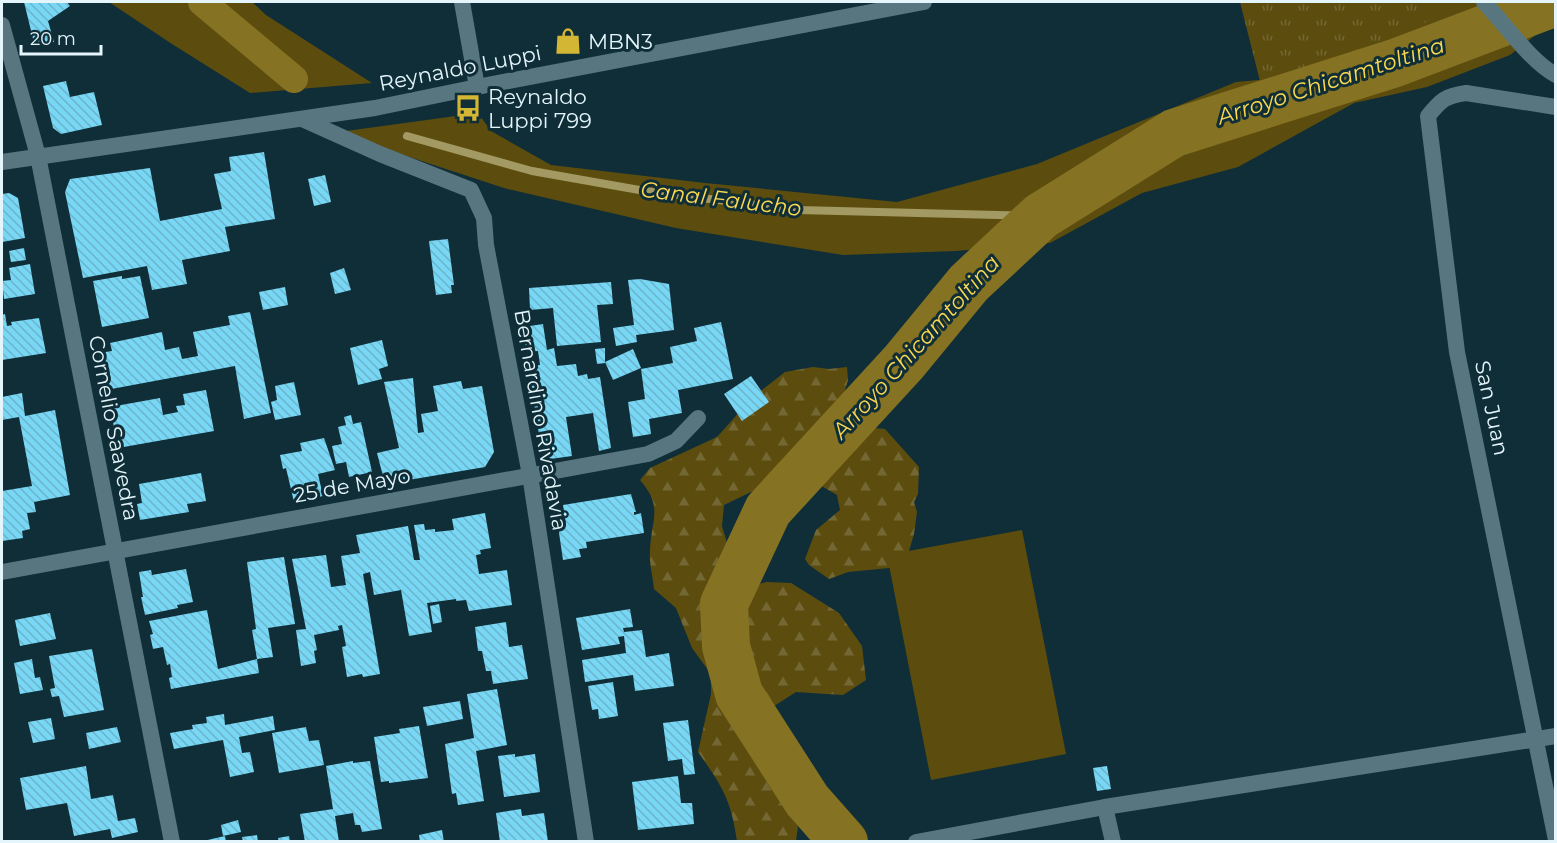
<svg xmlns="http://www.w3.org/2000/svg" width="1557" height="843" font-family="Montserrat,sans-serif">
<defs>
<pattern id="forest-firs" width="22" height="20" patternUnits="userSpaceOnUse" patternTransform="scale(1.5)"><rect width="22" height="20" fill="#5c4d0f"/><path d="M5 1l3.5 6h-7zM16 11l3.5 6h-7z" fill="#736733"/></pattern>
<pattern id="park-tufts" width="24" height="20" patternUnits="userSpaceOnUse" patternTransform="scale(1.5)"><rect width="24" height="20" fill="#5c4d0f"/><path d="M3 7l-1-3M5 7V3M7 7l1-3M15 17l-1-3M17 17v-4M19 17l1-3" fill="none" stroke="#736733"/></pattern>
<pattern id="building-back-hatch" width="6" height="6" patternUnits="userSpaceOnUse" patternTransform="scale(1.5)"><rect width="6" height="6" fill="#78d7f5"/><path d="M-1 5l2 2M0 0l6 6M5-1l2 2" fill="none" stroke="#6bb4ca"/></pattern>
</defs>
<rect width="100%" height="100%" fill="#102e37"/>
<g fill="#5c4d0f">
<path d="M109,2H252L266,15L372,83L250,93L172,44Z"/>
<path d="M1437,2H1555V20L1510,55L1427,87L1354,103L1238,167L1142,193L1050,243L955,251L843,255L676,228L504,188L391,151L346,131L478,113L491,131L551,165L705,183L897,202L1037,164L1236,82L1279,78Z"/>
<path d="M1022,530L1066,754L931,780L887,555Z"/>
</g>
<path fill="url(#forest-firs)" d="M813,367L829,369L847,367L848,380L844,394L864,427L885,429L919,467L918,494L914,502L917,512L914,534L906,561L899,567L848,572L829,579L809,565L805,559L816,530L840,510L837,495L818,484L774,481L724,505L722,526L740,588L767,582L791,583L839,613L862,646L866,680L843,695L796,692L771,708L750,725L753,747L798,827L796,841H737C731,799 722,786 698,752L711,694V674L692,648L676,608L654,589C653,577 649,564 650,551C651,518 664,508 640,480L650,468L717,437L753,397L785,372Z"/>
<path fill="url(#park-tufts)" d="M1240,2H1442L1439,12L1392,48L1324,79L1262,89Z"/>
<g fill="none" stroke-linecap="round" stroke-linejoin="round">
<path stroke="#a29963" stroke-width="8" d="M407,136L532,171L645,191L798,210L1041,216"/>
<path stroke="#857222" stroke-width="28" d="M202,2L294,79"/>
<path stroke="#857222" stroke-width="48" d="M844,842L807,800L739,694L726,646L724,604L768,510L904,362L969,283L1041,216L1174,133L1395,63L1556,2"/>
</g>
<g fill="url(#building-back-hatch)">
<path d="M24,2H67L70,6L48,21L54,42L35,47Z"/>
<path d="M66,81L70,97L94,92L102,125L61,134L53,128L43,86Z"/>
<path d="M264,152L275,219L225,227L230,251L182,260L187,284L152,290L147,266L83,278L65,192L70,179L150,168L160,221L222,209L214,174L231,171L229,157Z"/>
<path d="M325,175L331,202L314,206L308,179Z"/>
<path d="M9,193L18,198L25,238L2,242V194Z"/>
<path d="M448,239L454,285H451L452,293L436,295L429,241Z"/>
<path d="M24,248L26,260L11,262L9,251Z"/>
<path d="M30,264L35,294L4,299L2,281L11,280L9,268Z"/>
<path d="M344,268L351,290L335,294L330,273Z"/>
<path d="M122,276V279L140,276L149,318L102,327L93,281Z"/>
<path d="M640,279L669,284L674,330L636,335L637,342L616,346L613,328L634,325L628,280Z"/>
<path d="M611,282L613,304L597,305L601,342L557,346L553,308L530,310L529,288Z"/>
<path d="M285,287L288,305L263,310L259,292Z"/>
<path d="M250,312L271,413L244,419L235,366L106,390L99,353L112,351L110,343L162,332L165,350L179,347L182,359L198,356L193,332L230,325L228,316Z"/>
<path d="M5,314L7,326L12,325L11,322L39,318L46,353L2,360V315Z"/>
<path d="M721,322L733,379L678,390L682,413L649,419L651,434L633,437L628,402L645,399L641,369L673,363L670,347L697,341L694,328Z"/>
<path d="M543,324L547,350L554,348L557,366L576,364L578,376L587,374L588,379L600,377L611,448L599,451L593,413L566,417L572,456L543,460L528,366L540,365L538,351L526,352L523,327Z"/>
<path d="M382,340L388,366L379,369L382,379L358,385L350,348Z"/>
<path d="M605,348V363L597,364L595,349Z"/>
<path d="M633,349L641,368L613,380L605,362Z"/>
<path d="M751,376L769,402L742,421L724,394Z"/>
<path d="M413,378L418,433L424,432L421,414L438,411L433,386L461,381L463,389L482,386L494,452L485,467L385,484L377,453L399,448L384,382Z"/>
<path d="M294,382L301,415L275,420L271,402L277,400L275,386Z"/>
<path d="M206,390L214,431L118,448L110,407L160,398L163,415L178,412L176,406L185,405L183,394Z"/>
<path d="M22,393L25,416L55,410L70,495L34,502L36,512L27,513L30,529L22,531L23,538L2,541V491L32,486L19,417L2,420V397Z"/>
<path d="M351,415L353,424L361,422L372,472L349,477L346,462L336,464L332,446L342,444L338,427L346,425L344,417Z"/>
<path d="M324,438L335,470L318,474L323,496L294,502L286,468L283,469L280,455L302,451L300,443Z"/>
<path d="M201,473L206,501L187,504L189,512L140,520L137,504L142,503L139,484Z"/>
<path d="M631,494L636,512H634V515L641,513L644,533L586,542L587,548L579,549L581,557L563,560L558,526L566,525L563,505Z"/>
<path d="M485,513L491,548L480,550L481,554L476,555L479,574L507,570L512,605L469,611L466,600L456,601V599L427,603L432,632L409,636L401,590L374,595L370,572L363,574L380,674L363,677L362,674L347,677L342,647L346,646L342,625L338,626L339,630L314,635L317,650L314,651L316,663L301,666L296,630L306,629L292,559L326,555L331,587L346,585L341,556L360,553L356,535L408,526L414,560H420L414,525L424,524L425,530L435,529V532L454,530L452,519Z"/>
<path d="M284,557L295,624L268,628L273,657L257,659L252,630L256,629L247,562Z"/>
<path d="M186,569L193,602L177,605L178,608L145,615L141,597H143L139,572L151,570L152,575Z"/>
<path d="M439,604L442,622L433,624L430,606Z"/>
<path d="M630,609L633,627L623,628L624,632L642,630L646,657L669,653L674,686L635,691L633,675L585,682L582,660L626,653L624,636L618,637L620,644L582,650L576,618Z"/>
<path d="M207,610L218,669L257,659L259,673L171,689L169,678L172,677L170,664L167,665L163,647L153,649L150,635L153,634L149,621Z"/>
<path d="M50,613L56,639L20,646L15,620Z"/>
<path d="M506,622L509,647L522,645L528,679L493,684L491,671H486L482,651H478L475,627Z"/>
<path d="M92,649L104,710L64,717L59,696L52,697L50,689L55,688L49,656Z"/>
<path d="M32,659L35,678L40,677L43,690L20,694L14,663Z"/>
<path d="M613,682L618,716L599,719L598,709L592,710L588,686Z"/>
<path d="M497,689L507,745L476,751L484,801L458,805L456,793L452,794L445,744L474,738L467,694Z"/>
<path d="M460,701L463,719L427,726L423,707Z"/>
<path d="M224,714L225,725L273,716L275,730L239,737L242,753L250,752L254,772L230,777L223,740L174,749L170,733L193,729L192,725L207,723L206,717Z"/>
<path d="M51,718L55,739L33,743L28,722Z"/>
<path d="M688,720L695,774L684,775L682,759L668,761L663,723Z"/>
<path d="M419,726L428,778L389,783V781L381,782L374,737L400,733L399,729Z"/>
<path d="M117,727L121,742L89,749L86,733Z"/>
<path d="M306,727L309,741L319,740L324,765L279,773L272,733Z"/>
<path d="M515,754V757L535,754L540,792L504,797L498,756Z"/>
<path d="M353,761V763L370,761L382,829L362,832L360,825H355L353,813L335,816L339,842H305L300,814L333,809L326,766Z"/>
<path d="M86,766L91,799L113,795L118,821L135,818L138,832L112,838L110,829L74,836L67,803L26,810L20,778Z"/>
<path d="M1107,766L1111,789L1097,791L1093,768Z"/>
<path d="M678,776L681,803H692L694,824L638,830L632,782Z"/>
<path d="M521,809L522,816L544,813L548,842H500L496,813Z"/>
<path d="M238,820L241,832L223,836L221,825Z"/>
<path d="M442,830L444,842H420L419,835Z"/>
<path d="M257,835L258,842H243L242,837Z"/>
<path d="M225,836L226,842H203V841Z"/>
<path d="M289,836L290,842H279L278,838Z"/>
</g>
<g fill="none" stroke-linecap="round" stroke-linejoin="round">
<g stroke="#577680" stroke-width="16">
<path d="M462,2L477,87"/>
<path d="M2,25L38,156L172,842"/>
<path d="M1556,107L1466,93C1445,96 1441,100 1428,116L1457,352L1556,840"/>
<path d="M302,119L380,154L471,190L484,218L486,245L530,475L586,842"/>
<path d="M2,572L648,454L676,441L698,418"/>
<path d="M1105,807L1113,842"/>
<path d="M916,842L1105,807L1556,736"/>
</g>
<g stroke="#577680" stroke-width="16">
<path d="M1484,2C1503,22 1532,63 1556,75"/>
<path d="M2,162L375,108L477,87L924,2"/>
</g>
</g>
<defs>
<symbol id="shop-bare" viewBox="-9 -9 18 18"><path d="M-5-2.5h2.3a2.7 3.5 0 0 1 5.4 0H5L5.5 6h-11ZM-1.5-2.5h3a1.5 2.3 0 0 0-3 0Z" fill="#d4b635" stroke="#102e37" stroke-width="2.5" paint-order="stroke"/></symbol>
<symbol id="bus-bare" viewBox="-9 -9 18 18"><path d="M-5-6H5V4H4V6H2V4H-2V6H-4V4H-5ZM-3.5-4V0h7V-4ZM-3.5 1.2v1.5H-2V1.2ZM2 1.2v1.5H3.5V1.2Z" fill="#d4b635" stroke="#102e37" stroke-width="2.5" paint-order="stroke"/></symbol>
</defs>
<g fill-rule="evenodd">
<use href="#shop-bare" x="549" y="22" width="38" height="38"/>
<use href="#bus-bare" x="449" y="89" width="38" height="38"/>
</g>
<g text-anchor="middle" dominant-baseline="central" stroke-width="6" stroke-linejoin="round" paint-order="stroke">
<g font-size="21" fill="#e4f5fb" stroke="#102e37" text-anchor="start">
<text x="588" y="41">MBN3</text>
<text x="488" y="96">Reynaldo<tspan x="488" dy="24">Luppi 799</tspan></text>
</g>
<g font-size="21" fill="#e4f5fb" stroke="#102e37">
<text transform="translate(460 68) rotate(-11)">Reynaldo Luppi</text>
<text transform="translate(1492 408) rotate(78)">San Juan</text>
<text transform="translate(541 420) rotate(80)">Bernardino Rivadavia</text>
<text transform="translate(114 428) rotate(79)">Cornelio Saavedra</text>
<text transform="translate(352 485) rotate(-10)">25 de Mayo</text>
</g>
<g font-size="22" font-style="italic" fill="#fad850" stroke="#102e37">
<text transform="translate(1331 81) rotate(-18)">Arroyo Chicamtoltina</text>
<text transform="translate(721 199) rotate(7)">Canal Falucho</text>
<text transform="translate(916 347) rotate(-48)">Arroyo Chicamtoltina</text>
</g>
</g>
<rect width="1557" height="843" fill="none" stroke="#e4f5fb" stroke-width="6"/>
<path d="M21 45v9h80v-9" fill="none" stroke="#e4f5fb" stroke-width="3"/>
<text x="30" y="45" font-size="18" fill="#e4f5fb" stroke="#102e37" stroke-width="4.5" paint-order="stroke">20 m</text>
</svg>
